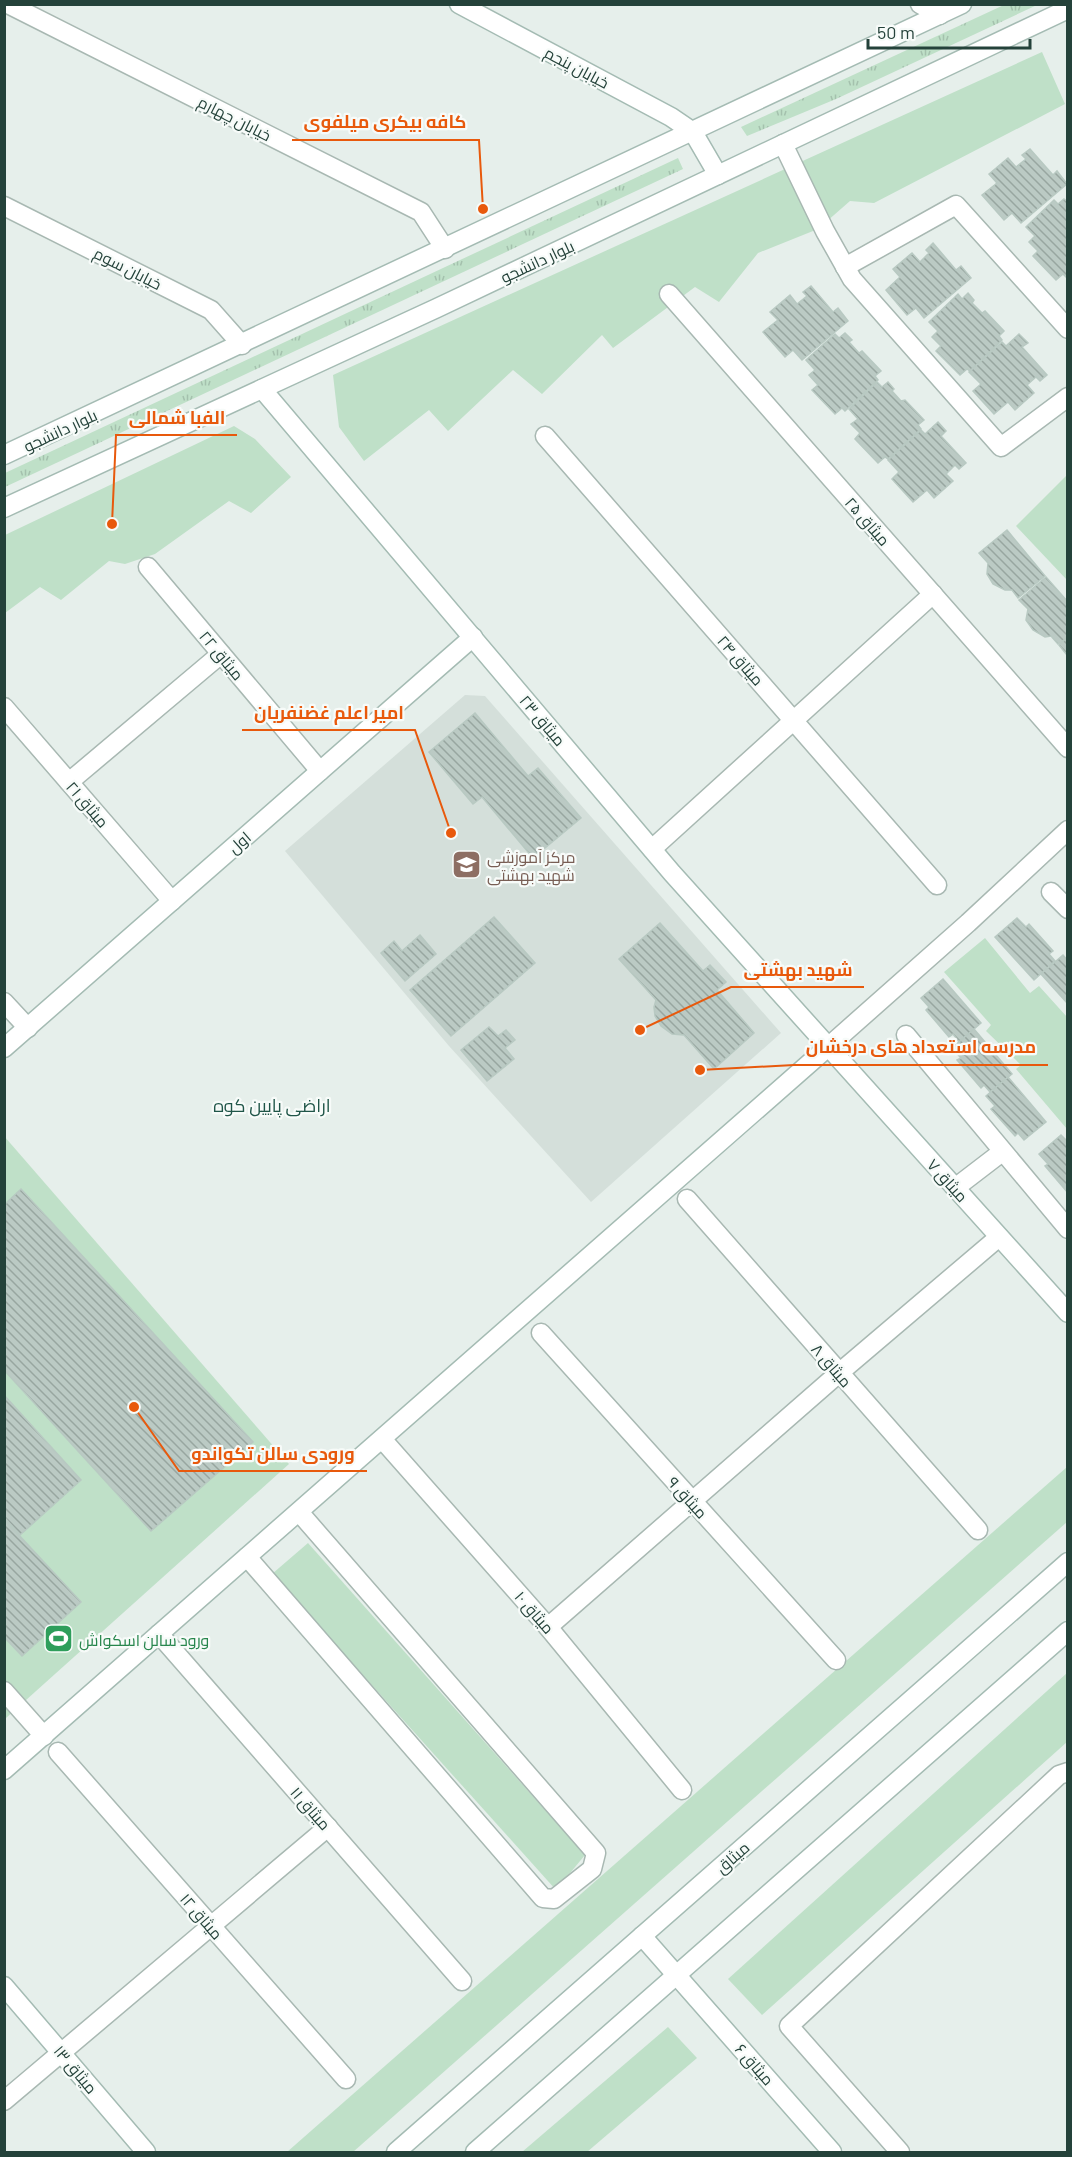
<svg xmlns="http://www.w3.org/2000/svg" width="1072" height="2157" font-family="Barlow,Cairo,sans-serif">
<defs>
<pattern id="grass-tufts" width="24" height="20" patternUnits="userSpaceOnUse" patternTransform="scale(1.5)"><rect width="24" height="20" fill="#bfe0c8"/><path d="M3 7l-1-3M5 7V3M7 7l1-3M15 17l-1-3M17 17v-4M19 17l1-3" fill="none" stroke="#a4c1ad"/></pattern>
<pattern id="building-back-hatch" width="6" height="6" patternUnits="userSpaceOnUse" patternTransform="scale(1.5)"><rect width="6" height="6" fill="#bbcac4"/><path d="M-1 5l2 2M0 0l6 6M5-1l2 2" fill="none" stroke="#98a6a0"/></pattern>
</defs>
<rect width="100%" height="100%" fill="#e6efeb"/>
<path fill="#d4dfda" d="M465,695L485,696L781,1033L591,1202L449,1046L285,851Z"/>
<g fill="url(#grass-tufts)">
<path d="M1006,4L1037,5L836,99L747,136L741,127Z"/>
<path d="M678,158L683,169L5,487V473Z"/>
</g>
<g fill="#bfe0c8">
<path d="M1042,52L1065,104L874,203L850,201L818,229L758,253L719,302L695,287L613,348L602,335L542,394L513,370L448,431L429,410L364,461L339,427L333,375Z"/>
<path d="M234,426L255,439L291,477L251,513L229,501L155,554L125,564L109,561L61,600L40,587L5,613V535Z"/>
<path d="M1067,475V580L1016,526Z"/>
<path d="M985,938L1030,993L1039,986L1067,1017V1129L1016,1069L1021,1065L986,1031L991,1025L944,972Z"/>
<path d="M4,1136L289,1464L6,1718L4,1716Z"/>
<path d="M1067,1467V1522L353,2152H287Z"/>
<path d="M308,1543L585,1855L556,1890L272,1574Z"/>
<path d="M1067,1673V1742L762,2015L728,1979Z"/>
<path d="M668,2027L697,2058L587,2152H522Z"/>
</g>
<g fill="url(#building-back-hatch)" stroke="#b8c9c2" stroke-width="1.5">
<path d="M1030,149L1053,175L1057,171L1067,184L1021,223L1012,213L1004,220L982,195L997,183L989,174L1008,158L1016,167L1026,159L1022,155Z"/>
<path d="M1064,199L1068,202V275L1066,277L1063,274L1056,280L1033,256L1038,251L1029,242L1035,236L1026,227L1054,200L1058,204Z"/>
<path d="M933,243L956,270L961,266L971,278L924,318L916,308L907,315L886,290L900,277L893,269L912,253L920,262L929,253L926,250Z"/>
<path d="M811,286L833,312L838,308L848,321L802,360L793,350L785,357L763,332L778,320L770,312L790,295L797,304L807,296L803,292Z"/>
<path d="M968,293L974,300L972,303L982,313L985,311L1004,331L999,336L1002,340L970,371L967,369L960,375L936,351L941,346L932,337L938,331L929,322L958,294L962,299Z"/>
<path d="M845,333L852,340L849,342L859,353L862,351L881,371L875,376L878,380L845,411L842,408L835,414L812,390L818,385L809,375L815,370L806,360L835,334L839,338Z"/>
<path d="M1019,334L1028,343L1022,347L1047,375L1040,381L1036,377L1027,385L1034,393L1015,410L1008,402L994,414L973,391L981,384L969,372L1002,342L1006,346Z"/>
<path d="M877,382L882,387L888,382L894,389L892,391L901,401L905,400L924,420L918,425L921,429L888,459L885,457L878,463L855,439L860,433L851,424L858,419L849,409Z"/>
<path d="M938,422L946,431L941,436L966,463L959,469L955,465L946,474L953,481L934,498L927,490L913,502L892,479L899,472L888,460L921,430L925,434Z"/>
<path d="M1007,530L1045,576L1018,598L1012,590H1005L993,584L987,574L988,563L979,553Z"/>
<path d="M1046,577L1068,602V637L1058,644L1051,636L1045,637L1033,630L1026,620L1028,609L1019,600Z"/>
<path d="M1068,637V668L1067,655L1059,645Z"/>
<path d="M475,713L528,776L538,768L581,818L533,858L482,797L473,804L429,752Z"/>
<path d="M494,917L535,963L451,1036L410,990Z"/>
<path d="M1017,918L1026,927L1029,924L1053,951L1049,954L1055,961L1034,980L995,937Z"/>
<path d="M660,923L703,971L710,965L726,982L717,990L754,1033L714,1069L684,1035L672,1034L661,1026L655,1016L654,1007L656,1000L619,959Z"/>
<path d="M420,935L436,954L405,981L381,953L394,941L402,951Z"/>
<path d="M1063,955L1068,961V1004L1041,974Z"/>
<path d="M943,979L981,1023L959,1042L953,1034L949,1037L926,1010L929,1007L921,998Z"/>
<path d="M489,1027L498,1036L506,1030L515,1040L505,1048L514,1059L487,1081L461,1050Z"/>
<path d="M974,1029L1012,1074L990,1092L984,1085L981,1088L957,1060L961,1058L952,1048Z"/>
<path d="M1008,1077L1046,1122L1024,1140L1018,1133L1015,1136L991,1109L995,1106L986,1096Z"/>
<path d="M1061,1135L1068,1142V1193L1045,1166L1048,1164L1039,1154Z"/>
<path d="M21,1189L253,1442L151,1531L4,1370V1205Z"/>
<path d="M4,1395L81,1480L20,1535L4,1517Z"/>
<path d="M4,1519L81,1602L22,1656L4,1637Z"/>
</g>
<g fill="none" stroke-linecap="round" stroke-linejoin="round">
<defs>
<g id="street">
<path d="M8,4L421,212L445,249"/>
<path d="M920,4L940,15"/>
<path d="M783,144L825,231L852,279L1001,447L1068,397"/>
<path d="M4,206L211,310L242,345"/>
<path d="M845,267L956,205L1068,329"/>
<path d="M669,294L1068,748"/>
<path d="M545,436L937,885"/>
<path d="M148,567L320,771"/>
<path d="M4,707L172,901"/>
<path d="M69,782L221,654"/>
<path d="M652,849L933,594"/>
<path d="M1051,892L1068,909"/>
<path d="M4,1002L28,1028"/>
<path d="M906,1035L1068,1229"/>
<path d="M828,1047L968,923L1068,830"/>
<path d="M955,1188L1002,1152"/>
<path d="M687,1199L978,1530"/>
<path d="M541,1333L836,1660"/>
<path d="M382,1439L548,1627L682,1790"/>
<path d="M247,1557L543,1898L554,1899L592,1869L596,1853L299,1512"/>
<path d="M548,1627L839,1373L999,1237"/>
<path d="M159,1634L462,1981"/>
<path d="M4,1691L44,1736"/>
<path d="M58,1752L346,2079"/>
<path d="M4,2101L328,1827"/>
<path d="M900,2152L789,2026L1059,1775L1068,1772"/>
</g>
<g id="secondary">
<path d="M459,4L671,117L693,132L718,175"/>
<path d="M262,389L672,873L1068,1313"/>
<path d="M4,455L962,4"/>
<path d="M4,508L437,308L1068,9"/>
<path d="M4,1048L473,637"/>
<path d="M4,1770L828,1047"/>
<path d="M642,1936L832,2152"/>
<path d="M4,1986L146,2152"/>
<path d="M396,2152L1068,1562"/>
<path d="M475,2152L1068,1631"/>
</g>
</defs>
<use href="#street" stroke="#a8b8b2" stroke-width="21"/>
<use href="#secondary" stroke="#a4bbb3" stroke-width="21"/>
<use href="#street" stroke="#fff" stroke-width="18"/>
<use href="#secondary" stroke="#fff" stroke-width="18"/>
</g>
<defs>
<symbol id="school-square" viewBox="-11 -11 22 22"><rect x="-9" y="-9" width="18" height="18" rx="4" fill="#8d6e63" stroke="#f7fbf9"/><path d="M0-5L7-2L0 1L-7-2ZM-4 1L0 2.5L4 1V4Q0 6-4 4Z" fill="#fff"/></symbol>
<symbol id="stadium-square" viewBox="-11 -11 22 22"><rect x="-9" y="-9" width="18" height="18" rx="4" fill="#2e9e5b" stroke="#f7fbf9"/><path d="M0-5a6.5 5 0 1 0 0 10a6.5 5 0 1 0 0-10ZM-3.5-1.8h7v3.6h-7Z" fill="#fff"/></symbol>
</defs>
<g fill-rule="evenodd">
<use href="#school-square" x="450" y="848" width="33" height="33"/>
<use href="#stadium-square" x="42" y="1622" width="33" height="33"/>
</g>
<g text-anchor="middle" dominant-baseline="central" stroke-width="4.5" stroke-linejoin="round" paint-order="stroke">
<g font-size="16" fill="#24423a" stroke="#f7fbf9">
<text transform="translate(577 67) rotate(28)">خیابان پنجم</text>
<text transform="translate(235 118) rotate(27)">خیابان چهارم</text>
<text transform="translate(537 261) rotate(-25)">بلوار دانشجو</text>
<text transform="translate(128 268) rotate(27)">خیابان سوم</text>
<text transform="translate(60 430) rotate(-25)">بلوار دانشجو</text>
<text transform="translate(868 521) rotate(49)">میثاق ۲۵</text>
<text transform="translate(222 655) rotate(50)">میثاق ۲۲</text>
<text transform="translate(741 660) rotate(49)">میثاق ۲۴</text>
<text transform="translate(543 720) rotate(50)">میثاق ۲۳</text>
<text transform="translate(88 804) rotate(49)">میثاق ۲۱</text>
<text transform="translate(239 842) rotate(-41)">اول</text>
<text transform="translate(948 1180) rotate(48)">میثاق ۷</text>
<text transform="translate(832 1365) rotate(49)">میثاق ۸</text>
<text transform="translate(688 1497) rotate(48)">میثاق ۹</text>
<text transform="translate(535 1612) rotate(49)">میثاق ۱۰</text>
<text transform="translate(311 1808) rotate(49)">میثاق ۱۱</text>
<text transform="translate(732 1857) rotate(-41)">میثاق</text>
<text transform="translate(202 1916) rotate(49)">میثاق ۱۲</text>
<text transform="translate(755 2064) rotate(49)">میثاق ۶</text>
<text transform="translate(76 2069) rotate(50)">میثاق ۱۳</text>
</g>
<g font-size="16" fill="#785e54" stroke="#f7fbf9" text-anchor="start">
<text x="487" y="856">مرکز آموزشی<tspan x="487" dy="18">شهید بهشتی</tspan></text>
</g>
<g font-size="16" fill="#27864d" stroke="#f7fbf9" text-anchor="start">
<text x="79" y="1639">ورود سالن اسکواش</text>
</g>
<g font-size="18" fill="#1f5548" stroke="#f7fbf9">
<text x="272" y="1105">اراضی پایین کوه</text>
</g>
</g>
<path fill="none" stroke="#e8590c" stroke-width="2" d="M483 209L479 140H292M112 524L116 435H237M451 833L415 730H242M640 1030L731 987H864M700 1070L794 1065H1048M134 1407L179 1471H367"/>
<g fill="#e8590c" stroke="#f7fbf9" stroke-width="2">
<circle cx="483" cy="209" r="6"/>
<circle cx="112" cy="524" r="6"/>
<circle cx="451" cy="833" r="6"/>
<circle cx="640" cy="1030" r="6"/>
<circle cx="700" cy="1070" r="6"/>
<circle cx="134" cy="1407" r="6"/>
</g>
<g font-size="18" text-anchor="middle" font-weight="bold" fill="#e8590c" stroke="#f7fbf9" stroke-width="4.5" stroke-linejoin="round" paint-order="stroke">
<text x="385" y="128">کافه بیکری میلفوی</text>
<text x="177" y="424">الفبا شمالی</text>
<text x="329" y="719">امیر اعلم غضنفریان</text>
<text x="798" y="976">شهید بهشتی</text>
<text x="921" y="1053">مدرسه استعداد های درخشان</text>
<text x="273" y="1460">ورودی سالن تکواندو</text>
</g>
<rect width="1072" height="2157" fill="none" stroke="#24423a" stroke-width="12"/>
<path d="M868 39v9h162v-9" fill="none" stroke="#24423a" stroke-width="3"/>
<text x="877" y="39" font-size="18" fill="#24423a" stroke="#f7fbf9" stroke-width="4.5" paint-order="stroke">50 m</text>
</svg>
